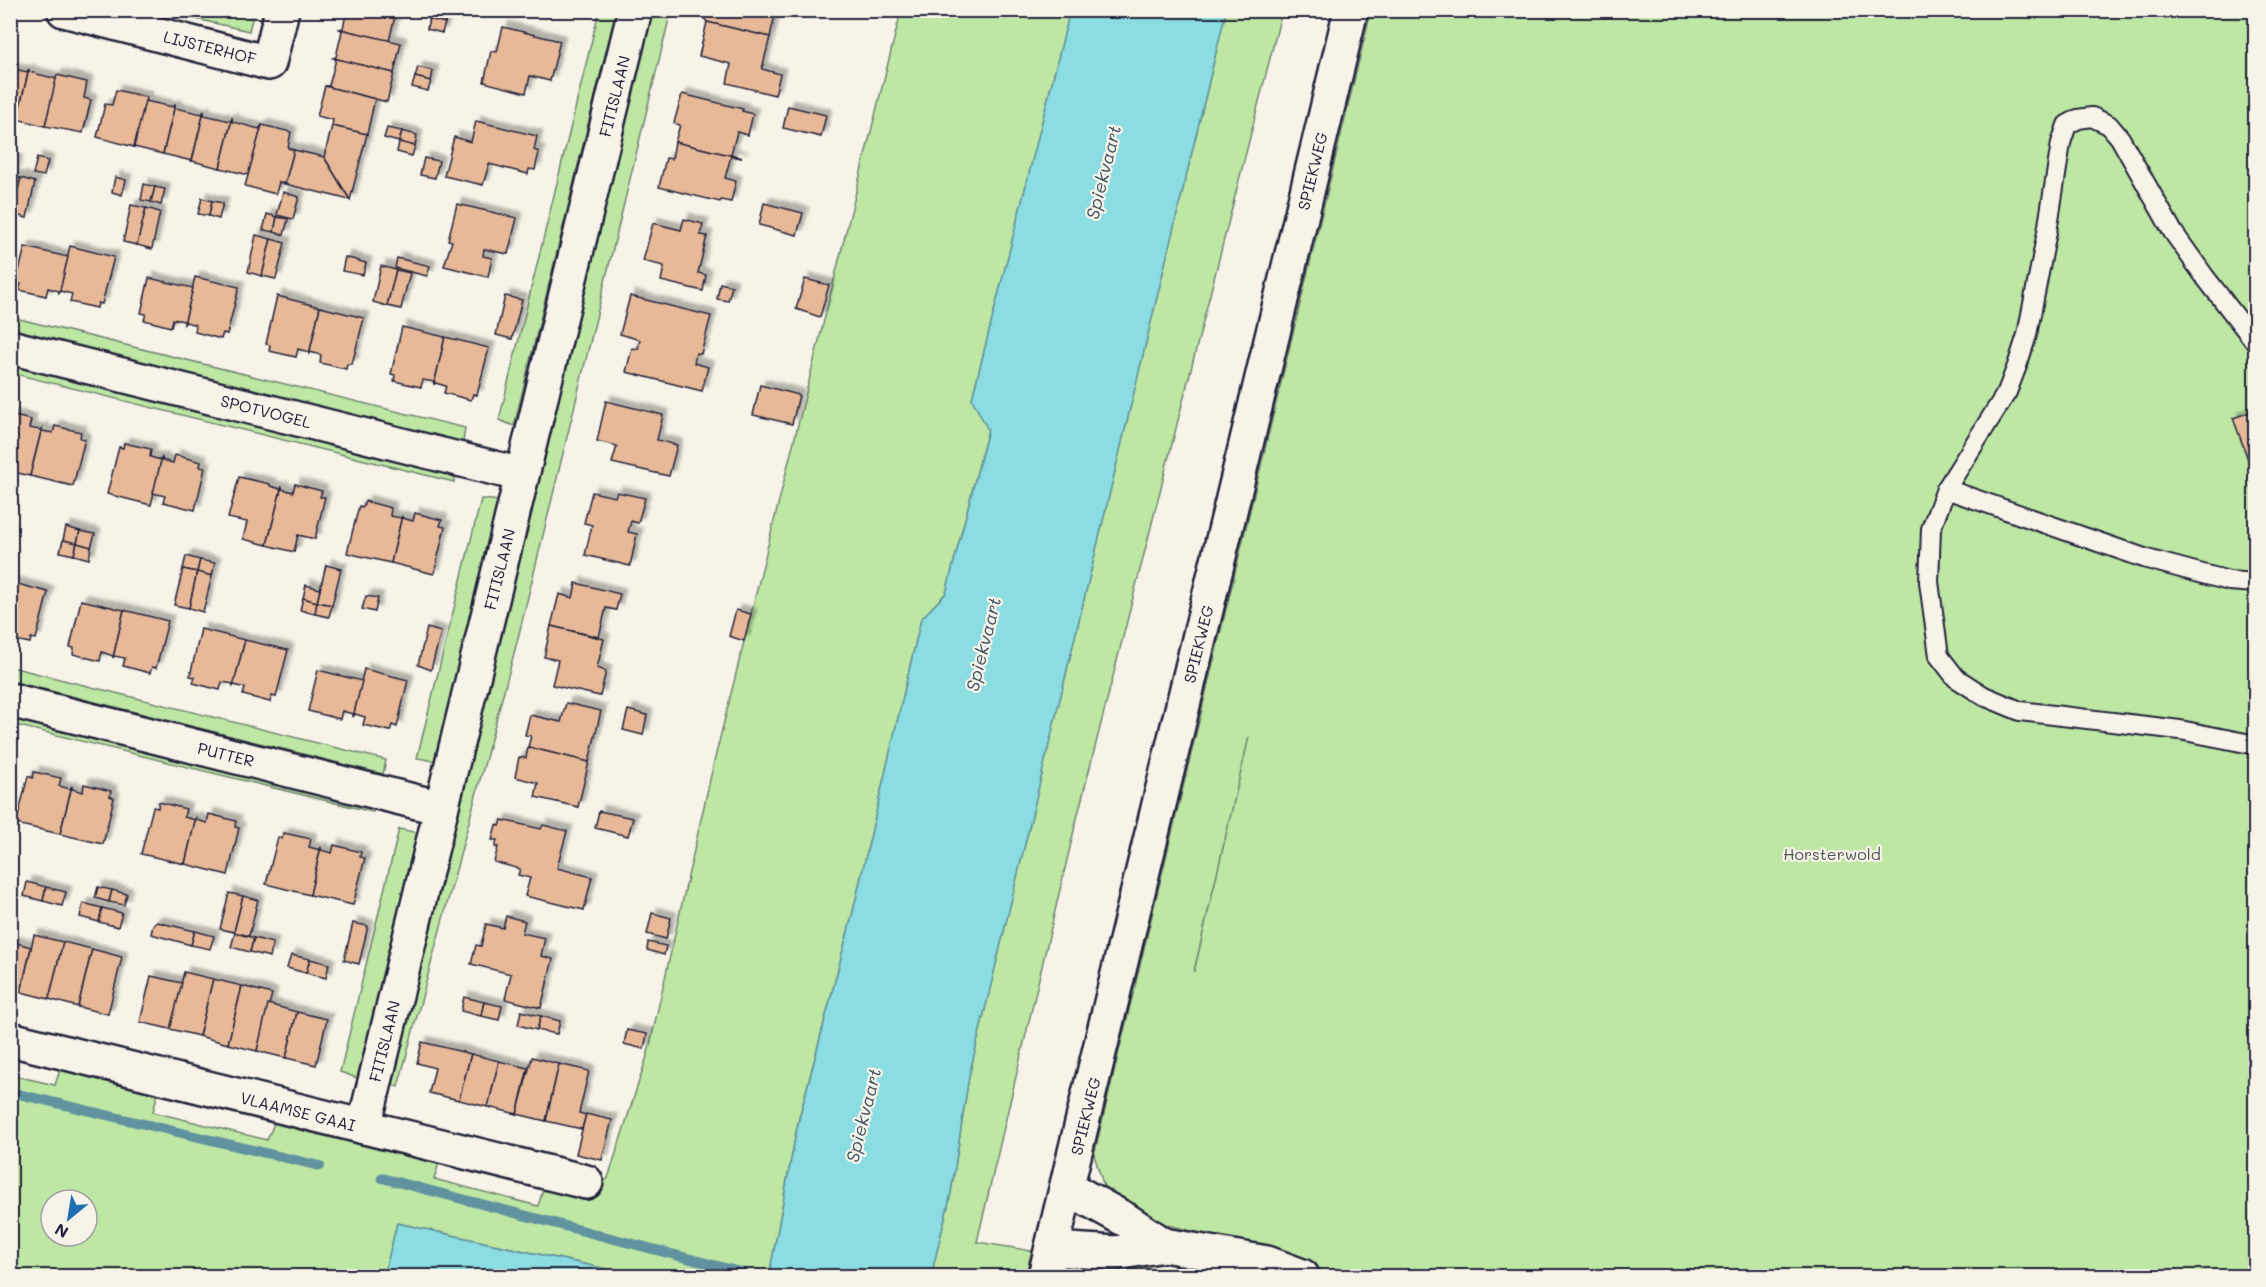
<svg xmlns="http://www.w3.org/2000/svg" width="2266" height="1287" font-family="Mali,sans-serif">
<defs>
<filter id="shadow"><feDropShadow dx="5.5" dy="-5.5" stdDeviation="1.5" flood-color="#0004"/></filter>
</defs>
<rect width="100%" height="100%" fill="#f7f3e8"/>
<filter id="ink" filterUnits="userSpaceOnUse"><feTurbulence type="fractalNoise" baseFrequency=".0167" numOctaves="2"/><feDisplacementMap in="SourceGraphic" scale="12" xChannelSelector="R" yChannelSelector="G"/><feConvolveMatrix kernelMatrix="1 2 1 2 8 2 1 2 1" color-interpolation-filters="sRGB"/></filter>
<g filter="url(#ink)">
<g fill="#bee7a4" stroke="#708470" stroke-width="1.5" fill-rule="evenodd">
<path d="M161,11H254L249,31Z"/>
<path d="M599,11H616L514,426L499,420Z"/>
<path d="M646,11H671L517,642L398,1087L387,1082Z"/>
<path d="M901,11H1070L972,399L988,429L946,593L921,619L852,916L798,1122L769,1276H638L397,1223L384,1276H11V1075L55,1085L62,1064L159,1088L153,1112L267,1140L278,1114L442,1153L434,1179L538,1206L546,1180L592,1192L608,1178L648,1053L714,762ZM51,1200H87V1236H51Z"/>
<path d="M1226,11H1282L1075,826L977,1242L1032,1251L1025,1276H931L951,1193L969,1076Z"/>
<path d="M1371,11H2255V1276H1281L1265,1250L1142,1218L1105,1190L1094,1155ZM1249,737L1194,972V971Z"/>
<path d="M11,317L465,428L463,442L11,333Z"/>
<path d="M11,357L457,466L454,482L11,373Z"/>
<path d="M481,499L500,501L434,761L417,758Z"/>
<path d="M11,667L386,760L383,774L11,681Z"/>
<path d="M11,711L376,798L373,812L11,724Z"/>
<path d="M399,829L419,833L357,1078L340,1072Z"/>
<path d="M1097,1265L1135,1266L1193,1276H1077Z"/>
</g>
<g fill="#8bdde2" stroke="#61929f" stroke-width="1.5">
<path d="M1070,11H1226L969,1076L951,1193L931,1276H769L798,1123L852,916L921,619L946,593L988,430L972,399Z"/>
<path d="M397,1223L638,1276H384Z"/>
</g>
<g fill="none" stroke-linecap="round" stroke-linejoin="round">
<g stroke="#61929f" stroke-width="10">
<path d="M10,1092L320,1166"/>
<path d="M382,1178L744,1273"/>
</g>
</g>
<g fill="#e8b998" stroke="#22223b" stroke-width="1.5" filter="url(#shadow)">
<path d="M347,10L396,12L389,41L340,29L343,28Z"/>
<path d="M431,10L447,13L445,23L429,19Z"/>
<path d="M704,10H776L770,37L707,22L703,17Z"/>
<path d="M429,19L445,23L442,33L427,29Z"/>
<path d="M707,22L770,37L762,69L780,74L775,95L727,83L731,64L699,56Z"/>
<path d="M503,27L560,41L550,81L530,76L526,93L484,82L491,51L497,52Z"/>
<path d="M340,29L401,43L394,73L333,58L336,57L342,31Z"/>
<path d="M333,58L394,73L387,102L325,86H329L336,59Z"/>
<path d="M418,67L433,71L431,81L415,77Z"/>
<path d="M10,68L27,72L29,69L17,119L10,117Z"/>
<path d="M29,69V72L57,79L45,126L17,119Z"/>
<path d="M57,75L87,82L84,98L91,100L83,133L45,126Z"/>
<path d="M415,77L431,81L428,91L412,87Z"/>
<path d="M325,86L375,99L367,134L332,126L333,120L317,116Z"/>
<path d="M116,90L147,97L134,147L97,137L105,104L112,105Z"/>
<path d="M682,94L743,109L742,111L753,114L748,135L737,132L731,154L742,158L675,142L680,125L674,123Z"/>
<path d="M145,101L173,107L175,105L163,154L134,147Z"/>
<path d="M175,105V108L202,114L204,111L192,161L163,154Z"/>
<path d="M788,106L826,115L821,137L783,128Z"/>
<path d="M204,111V115L230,121L232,119L220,168L192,161Z"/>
<path d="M232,119L233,122L259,129L262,125L249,175L220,168Z"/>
<path d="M476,121L537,136L534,150L539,152L535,170L529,169L528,174L489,164L483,185L444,176L454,137L471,142Z"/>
<path d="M262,125L291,132L288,148L294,150L285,184L279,182L276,194L245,186Z"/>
<path d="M332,126L367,134L350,200L324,157Z"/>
<path d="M387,128L402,131L399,142L384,138Z"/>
<path d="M402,131L417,135L415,146L399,142Z"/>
<path d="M399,142L415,146L412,156L397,152Z"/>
<path d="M675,142L742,158L731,156L725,178L736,181L731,202L721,200L720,202L659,187L666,158L672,159Z"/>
<path d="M294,150L324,157L350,200L285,184Z"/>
<path d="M37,158L48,161L44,176L33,174Z"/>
<path d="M424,158L439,161L435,178L420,175Z"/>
<path d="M10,159L17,161L13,176H10Z"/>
<path d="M10,176L21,178L12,214H10Z"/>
<path d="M115,177L126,180L122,195L112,192Z"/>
<path d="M21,178L35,182L27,218L12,214Z"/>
<path d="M144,184L155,187L151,202L141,200Z"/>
<path d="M155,187L165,189L161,205L151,202Z"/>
<path d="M283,192L299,197L293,219L277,215Z"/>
<path d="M202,198L212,201L209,216L198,214Z"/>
<path d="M212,201L223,203L219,219L209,216Z"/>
<path d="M764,203L803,213L797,235L759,225Z"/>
<path d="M457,204L517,218L508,254L484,249L483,256L492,258L488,277L444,266L452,241L448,240Z"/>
<path d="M131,205L146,208L137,245L123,242Z"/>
<path d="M146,208L160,212L152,249L137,245Z"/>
<path d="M267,214L277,217L274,232L263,230Z"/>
<path d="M277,217L288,219L284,235L274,232Z"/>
<path d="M684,219L703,224L700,235L707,236L698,273L706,275L703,291L661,281L664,266L643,261L653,223L681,230Z"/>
<path d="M256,235L271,239L262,276L248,272Z"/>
<path d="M271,239L285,243L276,279L262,276Z"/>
<path d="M70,246L114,257L102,304L98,303L97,308L70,302L72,294L60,291L59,294Z"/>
<path d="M25,247L68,257L59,294V291L48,288L46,296L19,290L21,284L16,283Z"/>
<path d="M345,257L366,263L363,275L342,271Z"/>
<path d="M397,258L430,266L427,276L395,268Z"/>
<path d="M381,266L396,270L387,306L373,302Z"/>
<path d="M396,270L410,273L401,309L387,306Z"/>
<path d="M195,277L239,287L227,334L223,333L221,339L195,332L196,325L186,322L184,324Z"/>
<path d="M149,278L193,288L184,324V321L173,319L171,327L144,320L146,314L141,313Z"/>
<path d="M805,279L829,285L820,317L796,309Z"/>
<path d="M720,283L732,286L728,301L717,299Z"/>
<path d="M277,296L320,307L309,355V352L298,349L296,357L269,351L270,345L266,344Z"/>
<path d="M505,296L522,300L512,339L496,335Z"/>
<path d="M630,296L711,316L701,354L696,353L694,363L708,367L702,391L626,372L632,348L638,349L640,340L620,334Z"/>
<path d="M320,307L364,318L352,364H347L346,369L320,363L321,355L310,352L309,355Z"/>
<path d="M402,327L445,337L434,385V382L423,380L421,387L394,381L395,375L391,374Z"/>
<path d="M445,337L489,348L477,395L473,394L471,400L444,393L446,386L435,383L434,385Z"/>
<path d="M760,385L799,395L792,424L753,415Z"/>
<path d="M606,401L663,415L657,440L677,445L669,476L612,463L617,446L597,441Z"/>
<path d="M2256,410V472L2253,473L2233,418Z"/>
<path d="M10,415L31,420L29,428L40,430L42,428L30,476L10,471Z"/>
<path d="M55,426L81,432L80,438L85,439L73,486L30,476L42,428V431L53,433Z"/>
<path d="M124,443L151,449L150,457L161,460L162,457L151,505L107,494L119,447L123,448Z"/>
<path d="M175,455L201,462L200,467L205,468L195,510L163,502L165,496L153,493L162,457V460L173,463Z"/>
<path d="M239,477L270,484V486L281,489L282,486L267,545L243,539L247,522L228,518Z"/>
<path d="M295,484L322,491L320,497H325L315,539L298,535L294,552L267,545L282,486V489L293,492Z"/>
<path d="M592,492L615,497L617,492L645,498L638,523L631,521L628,532L637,534L630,566L585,555L592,525L584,523Z"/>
<path d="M365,501L391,508L390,516L401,518L402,516L391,563L347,553L359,506L363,507Z"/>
<path d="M415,513L442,520L440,526L445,527L434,574L391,563L402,516V518L413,521Z"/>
<path d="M66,527L80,531L77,543L63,540Z"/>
<path d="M80,531L95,534L91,547L77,543Z"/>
<path d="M63,540L77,543L74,555L60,552Z"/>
<path d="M77,543L91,547L89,559L74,555Z"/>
<path d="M186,556L200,560L197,572L183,569Z"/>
<path d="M200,560L215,563L212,576L197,572Z"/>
<path d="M326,565L341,569L332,605L317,602Z"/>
<path d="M183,569L197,572L189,608L174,605Z"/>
<path d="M197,572L212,576L203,612L189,608Z"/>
<path d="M10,582L48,592L36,639L31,638L30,643L10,639Z"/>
<path d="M576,583L620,594L616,610L606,608L599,637L551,626L559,594L573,598Z"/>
<path d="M306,585L320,589L317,602L303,598Z"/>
<path d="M366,596L378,598L375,612L362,609Z"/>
<path d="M303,598L317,602L315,614L300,610Z"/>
<path d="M81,600L124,610L113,658V656L102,652L100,661L73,654L74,648L70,647Z"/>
<path d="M317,602L332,605L329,617L315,614Z"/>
<path d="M124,610L168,621L156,668L152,667L150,673L123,666L125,658L114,656L113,658Z"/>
<path d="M736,610L751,614L744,641L729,636Z"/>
<path d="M551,626L604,639L597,668L606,671L600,696L552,685L558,660L544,657Z"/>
<path d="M427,628L441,632L431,670L418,665Z"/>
<path d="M201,629L245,640L233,687V684L222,682L220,690L193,683L195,677L190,676Z"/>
<path d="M245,640L288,650L276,697L272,696L270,702L243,695L245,688L234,685L233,687Z"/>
<path d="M364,669L408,680L397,727L392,725L390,731L363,725L365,717L355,714L353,717Z"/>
<path d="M318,670L362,681L353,717V714L342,711L340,719L308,711Z"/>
<path d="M566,703L601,711L589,762L528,747L531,736L525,735L530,715L561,722Z"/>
<path d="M628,710L647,715L643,735L623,730Z"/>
<path d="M528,747L589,762L578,807L535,797L538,783L515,777L519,757L526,758Z"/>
<path d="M34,772L61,778L59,786L70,789L72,786L60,834L16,824L28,776L33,778Z"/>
<path d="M84,784L111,791L110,796L114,798L103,844L60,834L72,786V789L83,792Z"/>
<path d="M159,802L186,809L184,817L195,820L196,817L185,864L141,854L153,807L158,808Z"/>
<path d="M599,811L633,818L628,836L595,828Z"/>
<path d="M209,814L236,821L235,827L239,828L228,875L185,864L196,817V820L207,823Z"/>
<path d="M502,820L541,829L543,825L567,831L557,868L592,877L584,910L525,896L530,878L518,875L520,869L494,862L498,847H495L497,840H492L496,825L500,826Z"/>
<path d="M284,833L311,839L309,847L320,850L321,847L310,895L266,884L278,837L282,839Z"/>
<path d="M334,845L361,852L360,857L365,858L353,905L310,895L321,847V850L332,853Z"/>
<path d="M27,882L46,887L43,901L24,896Z"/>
<path d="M46,887L66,892L62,906L43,901Z"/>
<path d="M98,887L112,890L109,902L95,898Z"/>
<path d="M112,890L127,894L124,905L109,902Z"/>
<path d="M229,893L243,896L234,932L220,929Z"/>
<path d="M243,896L258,900L249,936L234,932Z"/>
<path d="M83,903L102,908L99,922L80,917Z"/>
<path d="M102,908L122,913L118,927L99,922Z"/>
<path d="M652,913L671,918L666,939L647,934Z"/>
<path d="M506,916L525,921L522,933L545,938L541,956L553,959L541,1008L505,999L511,974L471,964L476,945L481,946L486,924L503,928Z"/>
<path d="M157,922L195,931L191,945L151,934L153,925Z"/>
<path d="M353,923L368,926L359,964L344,960Z"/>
<path d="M195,931L214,936L210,949L191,945Z"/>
<path d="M235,933L254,938L250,952L231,947Z"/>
<path d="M34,935L63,942L49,999L21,992Z"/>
<path d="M254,938L273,943L270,957L250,952Z"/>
<path d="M10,941L31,947L21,992L10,990Z"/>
<path d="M63,942L92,949L78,1007L49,999Z"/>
<path d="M648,942L666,946L664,955L647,950Z"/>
<path d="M92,949L122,957L108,1014L78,1007Z"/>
<path d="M291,955L310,959L306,973L287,968Z"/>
<path d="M310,959L329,964L326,978L306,973Z"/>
<path d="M184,972L213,979L199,1036L170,1029Z"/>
<path d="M151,976L182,983L170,1029L140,1022Z"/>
<path d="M213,979L242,986L228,1044L199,1036Z"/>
<path d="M242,986L272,994L257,1051L228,1044Z"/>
<path d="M464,997L484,1002L481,1016L461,1011Z"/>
<path d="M484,1002L502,1006L499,1020L481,1016Z"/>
<path d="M268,1004L297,1012L286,1058L257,1051Z"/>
<path d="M521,1011L541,1016L537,1030L518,1025Z"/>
<path d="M297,1012L327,1019L316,1065L286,1058Z"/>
<path d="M541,1016L560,1021L557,1034L537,1030Z"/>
<path d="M627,1030L647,1034L644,1049L624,1044Z"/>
<path d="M422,1042L471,1054L459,1100L429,1093L435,1068L417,1063Z"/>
<path d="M471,1054L499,1061L488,1107L459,1100Z"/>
<path d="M532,1057L559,1064L546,1121L517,1114Z"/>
<path d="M499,1061L528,1068L517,1114L488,1107Z"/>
<path d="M559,1064L589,1071L579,1113L586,1115L582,1129L546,1121Z"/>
<path d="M586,1114L612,1120L602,1160L576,1154Z"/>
</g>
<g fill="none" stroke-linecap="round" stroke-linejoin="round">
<defs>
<g id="lane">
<path d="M2256,343L2205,277L2173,232L2120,138L2109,125L2092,117L2078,119L2067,125L2061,143L2047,232L2027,335L2017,366L2007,392L1946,489L1931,529L1929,582L1939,656L1956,678L1984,696L2020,711L2180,730L2256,745"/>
<path d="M1946,489L2147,559L2229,581L2256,583"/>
</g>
<g id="street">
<path d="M64,10L269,63L282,10"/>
<path d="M10,347L522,475"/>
<path d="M10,700L441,808"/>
<path d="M10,1039L586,1182"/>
<path d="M364,1127L635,10"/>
</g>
<g id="secondary">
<path d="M1068,1188L1126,1220L1164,1245"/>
<path d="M1053,1249L1116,1253L1164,1245L1267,1263L1302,1276"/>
<path d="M1045,1276L1351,10"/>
</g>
</defs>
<use href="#lane" stroke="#22223b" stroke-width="22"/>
<use href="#street" stroke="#22223b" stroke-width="38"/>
<use href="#secondary" stroke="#22223b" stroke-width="38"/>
<use href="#lane" stroke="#f7f3e8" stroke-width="18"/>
<use href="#street" stroke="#f7f3e8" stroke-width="33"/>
<use href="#secondary" stroke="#f7f3e8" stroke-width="33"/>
</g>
</g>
<g text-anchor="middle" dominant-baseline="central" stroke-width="4.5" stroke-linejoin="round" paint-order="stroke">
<g font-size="16" fill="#22223b" stroke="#f7f3e8">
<text transform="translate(210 47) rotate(14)">LIJSTERHOF</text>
<text transform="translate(614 96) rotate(-76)">FITISLAAN</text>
<text transform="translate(1312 171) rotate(-76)">SPIEKWEG</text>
<text transform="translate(266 411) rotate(14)">SPOTVOGEL</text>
<text transform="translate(499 569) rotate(-76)">FITISLAAN</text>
<text transform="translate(1198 644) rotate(-76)">SPIEKWEG</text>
<text transform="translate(226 754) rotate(14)">PUTTER</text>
<text transform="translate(384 1041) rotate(-76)">FITISLAAN</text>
<text transform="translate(298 1111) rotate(14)">VLAAMSE GAAI</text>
<text transform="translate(1085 1116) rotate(-76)">SPIEKWEG</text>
</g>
<g font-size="16" fill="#495355" stroke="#f7f3e8">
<text x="1832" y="853">Horsterwold</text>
</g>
<g font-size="18" font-style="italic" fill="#3c5165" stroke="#f7f3e8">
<text transform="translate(1103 172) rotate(-76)">Spiekvaart</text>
<text transform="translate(983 644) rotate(-76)">Spiekvaart</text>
<text transform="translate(863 1115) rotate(-76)">Spiekvaart</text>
</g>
</g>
<rect width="2266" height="1287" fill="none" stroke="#f7f3e8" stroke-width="36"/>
<rect x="18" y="18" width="2230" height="1251" fill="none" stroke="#22223b" stroke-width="2" filter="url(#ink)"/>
<g transform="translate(69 1218) rotate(210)"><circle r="28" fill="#f7f3e8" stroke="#a29fa3" stroke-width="1.5"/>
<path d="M0-4.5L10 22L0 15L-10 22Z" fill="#1f6fb2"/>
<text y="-9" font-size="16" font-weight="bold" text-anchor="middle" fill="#22223b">N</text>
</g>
</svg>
